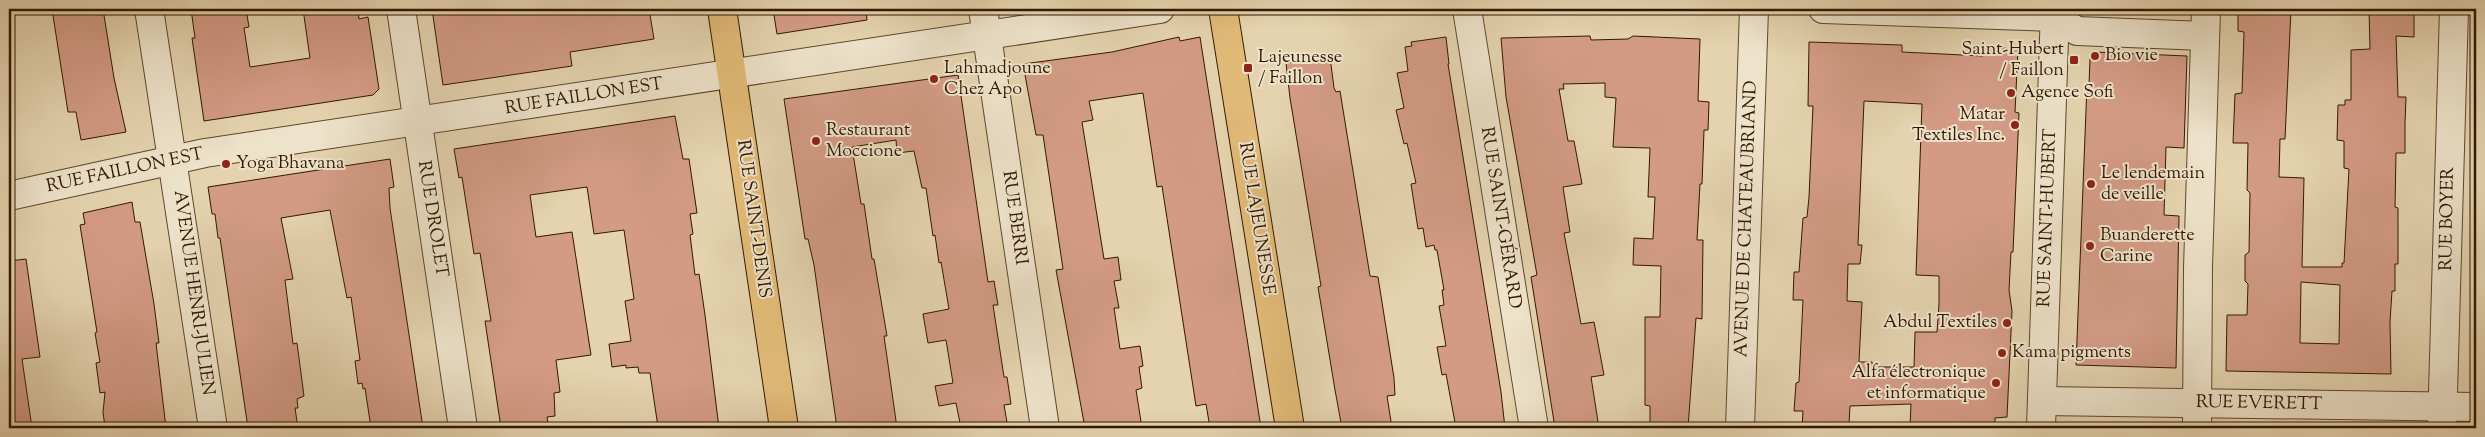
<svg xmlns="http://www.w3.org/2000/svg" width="2485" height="437" font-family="'Sorts Mill Goudy',serif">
<rect width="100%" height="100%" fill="#e4d3ae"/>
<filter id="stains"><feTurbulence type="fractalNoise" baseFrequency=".004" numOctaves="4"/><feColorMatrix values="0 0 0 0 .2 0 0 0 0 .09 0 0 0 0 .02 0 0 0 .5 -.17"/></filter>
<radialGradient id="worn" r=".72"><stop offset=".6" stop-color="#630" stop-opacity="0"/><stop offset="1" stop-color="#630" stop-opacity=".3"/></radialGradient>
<g fill="#d39b85" stroke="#321800" fill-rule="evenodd">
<path d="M52,9H103L114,78L126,132L81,140L76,112H68Z"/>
<path d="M191,9H246L249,27L244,28L250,67L310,58L303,9H358L359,19L368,17L379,89L373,95L204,121L192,38H195Z"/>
<path d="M432,9H649L654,39L570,52L572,66L443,85Z"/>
<path d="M773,9H866L867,20L777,34Z"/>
<path d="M2244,9H2291L2285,139H2280L2279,177L2304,178L2302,267H2342V263H2344L2349,169L2344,168V141L2337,140L2338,105H2345V100H2351V50L2370,49L2369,9H2403V13H2414V37L2396,36L2398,97H2406L2405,123V153H2396L2395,207L2398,208V264H2395V291H2392L2390,322L2391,374L2226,371L2227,315H2247L2248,284L2245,281V255L2249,252L2250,193L2247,190L2248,143H2233L2235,94L2242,93L2244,32L2238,31V11H2244ZM2301,282L2340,285L2339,344L2300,343Z"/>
<path d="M1590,36L1591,40L1628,39L1633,36L1700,39L1698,101L1709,102L1708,130H1704L1702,184H1700L1697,240H1703L1702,319L1696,318L1688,428H1650V406L1645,405V317H1660L1661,266L1633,265L1634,238L1653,239L1655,197H1648L1650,148L1613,147L1616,98L1605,97V83L1563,84L1564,89H1559L1568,141H1574L1582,184L1563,187L1570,232L1564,233L1581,324L1594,322L1604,375L1591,377L1599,428H1555L1531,277L1537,275L1506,97L1501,38Z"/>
<path d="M1179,37L1180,41L1200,37L1261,428H1210L1206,404L1196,406L1162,186L1157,187L1143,93L1089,101L1093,120L1082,122L1104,259L1118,257L1121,280L1114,281L1119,308H1114L1120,349L1140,346L1143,366L1139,367L1142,388L1136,390L1142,428H1085L1056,270L1063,269L1043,135H1036L1023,64L1112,52Z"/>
<path d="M1446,37L1449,64H1448L1501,392L1505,428H1456L1446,374L1442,375L1437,347L1446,346L1439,306L1444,305L1442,290H1444L1437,250H1435L1434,245L1426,247L1423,228L1418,229L1411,184L1416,183L1407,143L1404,144L1396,110L1404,108L1397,73L1408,71L1405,47L1412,46L1411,42Z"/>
<path d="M1809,42L1902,45V52L1983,56V47L2018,49L2015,112L2019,113L2013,252H2011L2009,290L2012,311L2007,417L1995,418V428H1910L1911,404L1850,406L1849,424H1844L1843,428H1802L1803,411H1794L1796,383L1799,382L1803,300H1793L1794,272H1799L1803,218L1807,217L1809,197L1813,106H1808ZM1864,101L1922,104L1916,275L1939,276V304L1937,332H1915L1914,367H1873L1872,362H1859L1862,302L1847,301L1848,264H1860L1862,245H1858Z"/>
<path d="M2095,52L2187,56L2184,148L2166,147L2164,215L2179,216L2176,368L2076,365L2087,85H2089L2090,59Z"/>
<path d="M1330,57L1334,88L1336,92L1340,91L1370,276L1378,277L1394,378L1395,395L1387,396L1392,428H1342L1335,390L1318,287L1321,286L1290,98L1286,63Z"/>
<path d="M958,75L988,282L994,281L998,305H993L1004,377H1007L1011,404L1004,405L1008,428H961L956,403L939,406L935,386L953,383L946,340L928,343L923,314L949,309L941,262L939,263L935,235L933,236L926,188H922L914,151L897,153L896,140L852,147L861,204H864L872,259H874L887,336H884L897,428H837L814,265L808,239H805L784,99Z"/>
<path d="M675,116L683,159H689L697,213L690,214L693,234L690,235L695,275L699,274L705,315L719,428L658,427L650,373H639L638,367L626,368V365L612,367L609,344L631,341L625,301L634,299L624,230L594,234L587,187L530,195L536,237L572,232L591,355L556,360L560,392L554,393L555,416L547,417L549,428H501L485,321H491L480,253L474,254L462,177L459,178L454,149Z"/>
<path d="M390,159L394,187L389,188L390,208L423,428H371L365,388L363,389L362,383L358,384L355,361L360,360L351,297L347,298L330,210L281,218L293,279L285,280L293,344L297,343L304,396L297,399L298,408H295L298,428H248L220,238H218L215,214H212L208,187Z"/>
<path d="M132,202L135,222H140L154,304L159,343H156L166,428H110V425L105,426L103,413L105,392L100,393L96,363L100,362L95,333L97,332L80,225L85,224L83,213Z"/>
<path d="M26,259L40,357L22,359L32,428H9V261Z"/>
</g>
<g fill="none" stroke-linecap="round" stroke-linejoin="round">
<defs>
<g id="minor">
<path d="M149,9L213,428"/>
<path d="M401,9L463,428"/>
<path d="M983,9L1045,428"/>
<path d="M1467,9L1534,428"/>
<path d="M1823,9L2055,17L2077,31L2205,36"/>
<path d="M9,196L205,153L1160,9"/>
<path d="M2042,401L2476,407"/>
<path d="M1740,428L1754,9"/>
<path d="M2041,428L2055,9"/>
<path d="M2197,428L2198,268L2206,9"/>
<path d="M2442,428L2454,9"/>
</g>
<g id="major">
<path d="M722,9L784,428"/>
<path d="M1223,9L1290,428"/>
</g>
</defs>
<use href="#minor" stroke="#5e472c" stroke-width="30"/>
<use href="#major" stroke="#321800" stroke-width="30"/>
<use href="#minor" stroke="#ede2ca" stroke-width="28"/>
<use href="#major" stroke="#e2ba77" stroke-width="28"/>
</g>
<g fill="#8f2418" stroke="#ede2ca" stroke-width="2">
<circle cx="2095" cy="56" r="5"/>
<rect x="2069" y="55" width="10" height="10" rx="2.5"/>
<rect x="1243" y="63" width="10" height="10" rx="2.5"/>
<circle cx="934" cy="79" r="5"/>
<circle cx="2011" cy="93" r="5"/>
<circle cx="2015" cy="125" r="5"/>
<circle cx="816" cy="141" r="5"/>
<circle cx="226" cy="164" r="5"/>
<circle cx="2091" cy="184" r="5"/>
<circle cx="2090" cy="246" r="5"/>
<circle cx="2007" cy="323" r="5"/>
<circle cx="2002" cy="353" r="5"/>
<circle cx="1996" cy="383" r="5"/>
</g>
<g text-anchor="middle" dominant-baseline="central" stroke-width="4" stroke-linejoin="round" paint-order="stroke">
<g font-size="18" fill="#321800" stroke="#ede2ca" text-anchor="start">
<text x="2064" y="50" text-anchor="end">Saint-Hubert<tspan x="2064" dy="21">/ Faillon</tspan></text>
<text x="2105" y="56">Bio vie</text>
<text x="1258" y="58">Lajeunesse<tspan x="1258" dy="21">/ Faillon</tspan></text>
<text x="944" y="69">Lahmadjoune<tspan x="944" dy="21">Chez Apo</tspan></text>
<text x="2021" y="93">Agence Sofi</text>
<text x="2005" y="115" text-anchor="end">Matar<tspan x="2005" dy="21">Textiles Inc.</tspan></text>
<text x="826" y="131">Restaurant<tspan x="826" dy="21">Moccione</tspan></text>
<text x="236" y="164">Yoga Bhavana</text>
<text x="2101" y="174">Le lendemain<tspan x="2101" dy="21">de veille</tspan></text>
<text x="2100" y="236">Buanderette<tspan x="2100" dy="21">Carine</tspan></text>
<text x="1997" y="323" text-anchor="end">Abdul Textiles</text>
<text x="2012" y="353">Kama pigments</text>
<text x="1986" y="373" text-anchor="end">Alfa électronique<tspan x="1986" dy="21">et informatique</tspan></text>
</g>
<g font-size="18" fill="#321800" stroke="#ede2ca">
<text transform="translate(584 97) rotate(-9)">RUE FAILLON EST</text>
<text transform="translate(125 171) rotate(-12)">RUE FAILLON EST</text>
<text transform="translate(1014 218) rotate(82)">RUE BERRI</text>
<text transform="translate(1500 218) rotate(81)">RUE SAINT-GÉRARD</text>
<text transform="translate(2048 218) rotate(-88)">RUE SAINT-HUBERT</text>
<text transform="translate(432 219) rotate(81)">RUE DROLET</text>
<text transform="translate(753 219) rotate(82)">RUE SAINT-DENIS</text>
<text transform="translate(1256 219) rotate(81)">RUE LAJEUNESSE</text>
<text transform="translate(1747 219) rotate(-88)">AVENUE DE CHATEAUBRIAND</text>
<text transform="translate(2448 219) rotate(-89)">RUE BOYER</text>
<text transform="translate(193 293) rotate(82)">AVENUE HENRI-JULIEN</text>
<text transform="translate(2259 404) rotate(1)">RUE EVERETT</text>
</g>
</g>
<rect width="2485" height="437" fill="none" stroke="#e4d3ae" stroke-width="30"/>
<rect x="10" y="10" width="2465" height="417" fill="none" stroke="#321800" stroke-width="2.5"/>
<rect x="15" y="15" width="2455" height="407" fill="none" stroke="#321800"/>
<rect width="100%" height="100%" filter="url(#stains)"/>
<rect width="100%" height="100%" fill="url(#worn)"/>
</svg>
